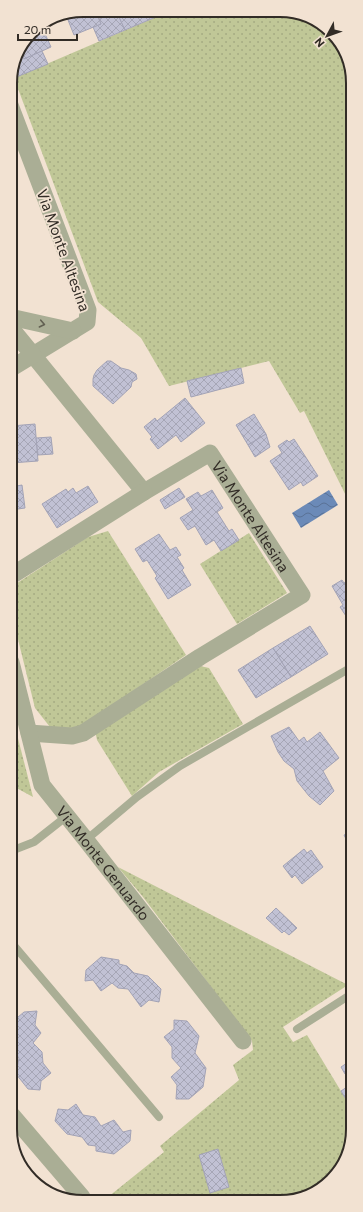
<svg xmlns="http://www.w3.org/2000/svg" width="363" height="1212" font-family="Commissioner,sans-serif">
<defs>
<pattern id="grass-dots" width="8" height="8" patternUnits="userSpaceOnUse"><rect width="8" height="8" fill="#c0c797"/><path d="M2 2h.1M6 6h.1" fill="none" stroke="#a5ab82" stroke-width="1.8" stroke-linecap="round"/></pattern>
<pattern id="water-waves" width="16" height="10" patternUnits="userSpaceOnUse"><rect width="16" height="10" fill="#6b8ab8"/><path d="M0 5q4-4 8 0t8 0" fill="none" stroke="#597195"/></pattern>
<pattern id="building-cross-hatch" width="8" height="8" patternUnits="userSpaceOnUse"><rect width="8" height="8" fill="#c1c1d4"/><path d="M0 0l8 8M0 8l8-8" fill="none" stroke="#a6a6b6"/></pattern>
</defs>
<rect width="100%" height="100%" fill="#f2e2d2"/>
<g fill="url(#grass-dots)">
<path d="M295,11L332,31L352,69V508L304,411L300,413L269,361L169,386L141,338L98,302L14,78L163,14Z"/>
<path d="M108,531L186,655L83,725L70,728L50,727L35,708L11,611V587L88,537Z"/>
<path d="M249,533L287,593L237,624L200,564Z"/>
<path d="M200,666L209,668L243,724L159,772L132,796L97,740L95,730Z"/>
<path d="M11,711L33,797L11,785Z"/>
<path d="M118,867L348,985L283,1027L293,1042L307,1035L350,1106L353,1104V1134L335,1177L294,1201H103L164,1152L160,1146L239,1080L233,1065L253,1050L252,1041L143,897Z"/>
</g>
<path fill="url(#water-waves)" d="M329,490L338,505L301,528L292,513Z"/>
<g fill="url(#building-cross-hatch)" stroke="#a3a3b6">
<path d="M118,14L125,30L99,41L93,27L101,24L99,19L108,15Z"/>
<path d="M124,14H163L125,30L119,17Z"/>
<path d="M66,15H97L101,24L74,35Z"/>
<path d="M41,25L51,47L24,59L22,53L31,31Z"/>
<path d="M42,51L48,64L14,78L12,74L21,55L22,54L24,59Z"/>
<path d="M107,361H111L121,368L129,370L136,374L137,379L132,382L131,387L113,404L93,386V379L94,375L97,370Z"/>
<path d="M241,368L244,383L191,397L187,381Z"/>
<path d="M185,398L205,423L181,442L176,435L158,449L150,439L152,437L144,427L155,418L157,421Z"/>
<path d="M254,414L266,434L248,445L236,425Z"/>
<path d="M35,424L38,461L11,463V426Z"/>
<path d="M266,434L270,447L255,457L248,445Z"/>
<path d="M51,437L53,454L38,455L36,438Z"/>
<path d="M294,439L318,476L303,486L301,482L289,490L270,461L282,453L278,446L287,440L289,442Z"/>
<path d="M22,485L25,508L11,510V487Z"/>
<path d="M88,486L98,502L57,528L42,504L66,489L68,492L73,488L76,493Z"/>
<path d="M179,488L185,497L165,509L160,500Z"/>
<path d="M212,490L223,508L217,512L229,531L232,529L239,540L221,551L214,540L206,545L195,526L188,530L180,518L193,510L186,499L198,492L201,496Z"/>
<path d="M159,534L170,550L176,547L181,555L177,557L184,568L182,570L191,585L168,599L155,578L157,576L147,560L143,562L135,549Z"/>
<path d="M352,578V613L346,616L340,607L343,605L332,586L342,580L344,583Z"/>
<path d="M310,626L328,654L291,677L273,648Z"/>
<path d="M273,648L291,677L256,698L238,670Z"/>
<path d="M289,727L299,741L304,737L307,742L320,732L339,758L323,771L334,791L320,805L309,796L297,781L294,769L284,761L278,752L271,736Z"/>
<path d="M353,831V853L344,835Z"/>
<path d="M304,849L307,853L311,850L323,867L302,884L295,875L292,878L283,866Z"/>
<path d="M276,908L297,928L289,935L284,931L282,933L266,918Z"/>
<path d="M101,957L119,960V964L127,966L134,973L148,976L161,989L159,1002L149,1000L141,1007L128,989L118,988L112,983L101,991L93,980L85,981L86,970Z"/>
<path d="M37,1011L35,1025L41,1033L33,1043L42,1052L43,1063L51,1073L41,1081L40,1090L28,1089L16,1074L19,1058L11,1048V1023L24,1012Z"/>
<path d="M174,1020L187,1021L199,1036L195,1053L206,1068L203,1087L189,1099H176L177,1085L171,1077L181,1068L172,1058V1047L164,1037L174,1029Z"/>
<path d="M353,1059V1069L345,1074L341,1067Z"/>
<path d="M353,1083V1104L350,1106L341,1091Z"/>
<path d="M76,1104L83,1115L95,1117L101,1126L114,1120L123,1132L131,1130L130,1141L114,1154L96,1151V1146L88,1145L82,1137L67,1134L55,1121L58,1109L68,1110Z"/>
<path d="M218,1149L229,1187L210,1193L199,1155Z"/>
</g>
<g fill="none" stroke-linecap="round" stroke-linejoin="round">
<g stroke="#aaae95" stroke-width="8">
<path d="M86,840L137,797L180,766L352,667"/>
<path d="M11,851L34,842L67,816"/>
<path d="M11,942L159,1117"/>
<path d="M297,1029L353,993"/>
</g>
<g stroke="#aaae95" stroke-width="17">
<path id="s1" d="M10,105L88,310L87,322L33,355L144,492L210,453L302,595L200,657L83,733L72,736L29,733"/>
<path d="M10,317L73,331"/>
<path d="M10,327L33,355L10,369"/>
<path d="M11,576L144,492"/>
<path id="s2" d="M11,662L42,785L86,840L243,1041"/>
<path d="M11,1114L82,1197L78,1201"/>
</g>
</g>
<defs><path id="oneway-chevron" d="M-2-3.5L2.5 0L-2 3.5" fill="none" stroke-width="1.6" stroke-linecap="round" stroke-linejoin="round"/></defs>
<use stroke="#626052" href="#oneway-chevron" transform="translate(42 324) rotate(12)"/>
<g text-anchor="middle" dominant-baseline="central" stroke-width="3.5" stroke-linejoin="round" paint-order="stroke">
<g font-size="15" fill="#322c26" stroke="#f2e2d2">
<text transform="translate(64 250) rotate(70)">Via Monte Altesina</text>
<text stroke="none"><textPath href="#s1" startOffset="623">Via Monte Altesina</textPath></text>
<text stroke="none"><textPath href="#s2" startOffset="226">Via Monte Genuardo</textPath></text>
</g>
</g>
<path d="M0 0H363V1212H0ZM83 17H280A66 66 0 0 1 346 83V1129A66 66 0 0 1 280 1195H83A66 66 0 0 1 17 1129V83A66 66 0 0 1 83 17Z" fill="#f2e2d2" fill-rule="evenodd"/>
<path fill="none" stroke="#322c26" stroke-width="2" d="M83 17H280A66 66 0 0 1 346 83V1129A66 66 0 0 1 280 1195H83A66 66 0 0 1 17 1129V83A66 66 0 0 1 83 17Z"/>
<g transform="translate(327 36) rotate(229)" stroke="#f2e2d2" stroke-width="3" paint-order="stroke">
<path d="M0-3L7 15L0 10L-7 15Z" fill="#322c26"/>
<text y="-6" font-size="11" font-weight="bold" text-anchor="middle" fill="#322c26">N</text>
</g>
<path d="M18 34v6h59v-6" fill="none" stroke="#322c26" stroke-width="2"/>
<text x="24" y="34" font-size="12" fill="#322c26" stroke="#f2e2d2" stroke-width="3" paint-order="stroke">20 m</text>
</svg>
